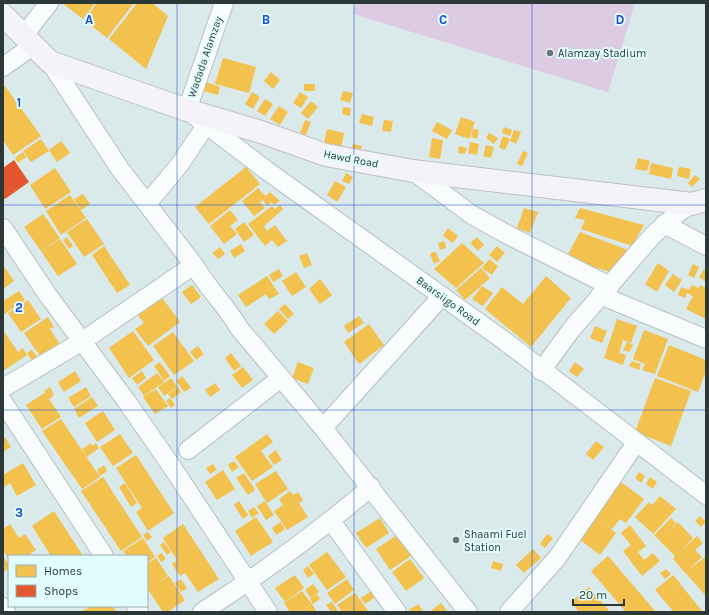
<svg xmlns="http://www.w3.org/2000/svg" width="709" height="615" font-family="Karla,sans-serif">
<rect width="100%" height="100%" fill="#dae9ea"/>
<path fill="#ddcbe3" d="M356,3H635L608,92L353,14Z"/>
<g fill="#f2c14e">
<path d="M62,3H95L83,19Z"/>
<path d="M97,3H134L107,38L84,20Z"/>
<path d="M137,3H152L168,16L146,69L109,39Z"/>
<path d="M223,58L256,67L249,93L215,84Z"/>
<path d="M271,72L280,80L273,89L264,81Z"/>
<path d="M206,82L220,87L218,95L203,91Z"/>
<rect x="304" y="84" width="11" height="7"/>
<path d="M5,86L41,136L13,155L3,140V88Z"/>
<path d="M343,91L353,93L350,103L340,100Z"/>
<path d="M252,92L260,97L253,109L245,104Z"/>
<path d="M300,92L308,97L301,108L293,103Z"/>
<path d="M265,99L273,104L265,116L257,111Z"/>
<path d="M311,101L318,107L308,119L301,113Z"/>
<path d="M279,106L288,112L280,125L270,119Z"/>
<path d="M343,107L351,108L350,116L342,114Z"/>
<path d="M362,114L374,117L372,126L359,123Z"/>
<path d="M461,117L475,122L469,139L455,134Z"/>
<path d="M305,120L311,122L306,135L300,133Z"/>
<path d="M384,120L393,121L391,132L382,131Z"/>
<path d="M437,122L452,130L447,139L432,131Z"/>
<path d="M504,127L512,130L510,136L502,133Z"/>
<path d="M327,129L344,133L341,147L324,143Z"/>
<path d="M473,129L479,130L477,139L471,137Z"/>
<path d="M514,130L521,132L516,144L510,141Z"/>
<path d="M489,133L498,138L494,144L486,138Z"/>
<path d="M503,136L510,139L505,150L499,147Z"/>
<path d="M432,138L443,140L440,159L429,157Z"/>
<path d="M41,139L49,151L31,162L23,151Z"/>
<path d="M61,141L70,153L57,162L49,150Z"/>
<path d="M470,142L479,144L477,155L468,153Z"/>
<path d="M353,144L362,146L360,152L351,150Z"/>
<path d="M486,145L494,147L491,158L483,156Z"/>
<path d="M459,146L467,148L465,154L458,153Z"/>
<path d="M523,151L528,153L522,166L517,164Z"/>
<path d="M23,152L26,157L18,163L15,158Z"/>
<path d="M638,158L650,161L647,171L635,169Z"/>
<path d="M651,163L673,168L671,179L649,174Z"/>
<path d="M246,167L260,184L209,224L195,207Z"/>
<path d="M679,167L691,169L689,179L677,176Z"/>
<path d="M55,168L71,192L45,209L30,185Z"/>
<path d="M346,173L353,177L349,184L342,181Z"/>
<path d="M695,175L700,179L692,187L688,183Z"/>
<path d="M335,181L346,187L337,202L327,195Z"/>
<path d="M258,188L265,196L270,192L280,201L274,205L272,202L267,206L263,200L260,202L265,208L254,216L242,201Z"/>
<path d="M83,194L90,204L81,210L74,199Z"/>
<path d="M70,195L86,218L61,235L46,211Z"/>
<path d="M280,205L283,209L264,226L267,231L275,225L287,241L278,247L272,240L265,246L248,224L272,206L275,209Z"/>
<path d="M524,208L538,212L530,233L517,228Z"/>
<path d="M580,208L644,225L632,246L581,229L585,220L575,218Z"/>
<path d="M230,210L238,220L230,226L237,234L224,244L210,226Z"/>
<path d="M43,214L60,238L41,251L24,227Z"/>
<path d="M87,219L104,244L84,257L67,232Z"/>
<path d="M244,222L254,235L244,242L235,229Z"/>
<path d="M448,228L458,236L453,243L443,236Z"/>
<path d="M580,232L628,250L616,274L566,258Z"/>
<path d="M67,237L73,246L69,249L63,240Z"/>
<path d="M477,237L484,245L478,251L470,243Z"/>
<path d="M60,239L77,264L58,276L41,251Z"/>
<path d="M445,241L446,248L440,250L438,243Z"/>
<path d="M462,243L484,263L456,288L434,269Z"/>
<path d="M241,244L245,251L234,258L230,251Z"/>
<path d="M104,246L130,285L117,293L92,255Z"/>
<path d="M497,246L505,253L497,262L489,255Z"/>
<path d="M220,247L225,254L218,259L212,253Z"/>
<path d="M435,251L440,261L434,264L430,254Z"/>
<path d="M307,253L312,265L304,268L299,256Z"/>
<path d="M489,259L498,266L492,275L482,268Z"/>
<path d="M658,263L669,271L657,292L645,284Z"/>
<path d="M693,264L699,267L694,278L688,275Z"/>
<path d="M3,265L14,281L3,289Z"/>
<path d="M481,268L490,278L465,300L456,290Z"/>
<path d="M279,269L283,276L273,282L269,275Z"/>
<path d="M704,269L706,271V282L699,277Z"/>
<path d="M296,272L306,287L292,296L282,281Z"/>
<path d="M673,274L682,280L674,292L665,285Z"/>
<path d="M267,276L279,294L269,299L266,294L246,307L238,295Z"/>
<path d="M546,276L571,298L531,347L485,309L502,287L523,304Z"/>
<path d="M320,279L332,295L320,304L309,289Z"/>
<path d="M192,285L201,297L191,304L182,292Z"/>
<path d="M692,285L699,288L700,285L706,288V319L686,309L693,296L687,293L685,298L678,295L681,287L689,290Z"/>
<path d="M482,286L493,293L483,306L472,299Z"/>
<path d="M19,291L25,300L3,315V301Z"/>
<path d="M160,295L180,322L148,346L135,329L144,323L136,313Z"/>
<path d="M28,300L41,319L21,332L8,313Z"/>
<path d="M285,304L294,314L288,319L279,309Z"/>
<path d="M278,311L288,321L274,334L264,324Z"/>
<path d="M359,316L364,323L348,333L344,326Z"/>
<path d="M48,317L54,327L50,329L61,346L42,359L24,333Z"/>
<path d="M617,319L637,326L631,343L623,340L619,353L626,355L623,365L604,358Z"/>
<path d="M369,324L384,345L359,364L344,342Z"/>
<path d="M595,326L607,331L602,343L590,338Z"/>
<path d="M3,330L18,352L23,348L27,355L3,371Z"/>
<path d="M644,330L668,339L655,374L642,370L645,364L633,359Z"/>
<path d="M133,331L154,360L129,378L109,348Z"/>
<path d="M173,332L194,361L174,375L153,346Z"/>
<path d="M627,342L633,345L629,352L623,350Z"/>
<path d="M669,345L706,360V371L698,392L657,376Z"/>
<path d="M198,346L204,354L196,360L190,352Z"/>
<path d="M32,350L39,359L33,363L27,353Z"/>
<path d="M231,353L241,366L234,371L225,358Z"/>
<path d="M632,361L641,364L639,370L629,366Z"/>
<path d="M160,362L170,376L164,381L154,366Z"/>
<path d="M298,362L314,368L308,384L292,378Z"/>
<path d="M575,362L584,369L577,377L569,371Z"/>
<path d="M243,367L253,380L242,388L232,375Z"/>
<path d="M75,371L81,381L64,392L58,382Z"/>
<path d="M142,371L146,378L137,385L132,378Z"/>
<path d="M157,373L164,382L144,396L138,387Z"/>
<path d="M182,376L191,388L184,392L176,381Z"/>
<path d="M171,378L177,387L164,396L158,387Z"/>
<path d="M655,378L691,391L671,446L635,432Z"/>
<path d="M215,383L220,390L210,397L205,390Z"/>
<path d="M50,387L54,395L49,399L61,417L42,429L26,405L46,392L44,391Z"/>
<path d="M86,387L91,396L74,407L68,398Z"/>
<path d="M178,387L181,392L172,399L168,394Z"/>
<path d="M156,389L168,406L155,414L143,397Z"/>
<path d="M92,397L98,406L79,418L74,409Z"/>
<path d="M170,398L175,405L171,408L166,401Z"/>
<path d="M103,411L115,430L97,442L85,423Z"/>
<path d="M61,419L100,477L82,489L42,431Z"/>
<path d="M120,434L133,453L113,466L100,447Z"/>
<path d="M267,434L273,442L261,451L273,467L252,481L235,457Z"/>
<path d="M5,437L11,447L3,452V438Z"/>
<path d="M596,441L604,447L593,460L586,454Z"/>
<path d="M91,443L92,446L96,443L99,448L87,457L82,449Z"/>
<path d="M276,450L282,460L274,465L268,456Z"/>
<path d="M136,455L174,513L148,531L136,512L142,508L116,468Z"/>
<path d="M234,461L239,467L232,472L228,465Z"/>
<path d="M23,463L36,485L17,496L10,483L3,488V475Z"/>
<path d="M213,464L217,470L210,474L206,468Z"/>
<path d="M104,465L107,471L100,476L97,470Z"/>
<path d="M223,470L235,489L217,500L205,482Z"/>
<path d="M276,471L288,489L267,503L255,484Z"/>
<path d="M639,472L645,476L641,483L635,478Z"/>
<path d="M244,473L255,490L248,495L236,478Z"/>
<path d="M103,477L142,537L121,551L81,491Z"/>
<path d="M650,477L657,482L653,489L646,484Z"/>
<path d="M621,482L644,499L626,523L620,519L612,529L599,519L616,533L600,555L579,539Z"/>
<path d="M125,483L137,503L131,507L119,487Z"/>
<path d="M290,491L293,495L298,492L303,500L299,503L308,517L287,530L274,511L283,505L279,499Z"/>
<path d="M660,496L676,509L653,534L635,517L649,502L652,505Z"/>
<path d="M239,501L248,515L243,519L234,505Z"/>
<path d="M265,501L274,515L266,520L257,506Z"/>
<path d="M254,507L259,513L252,518L248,511Z"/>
<path d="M54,511L83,556H51L32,526Z"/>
<path d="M700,516L706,522L701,527L695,521Z"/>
<path d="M256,517L273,542L251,556L235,531Z"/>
<path d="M380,518L389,533L366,548L356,533Z"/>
<path d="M671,518L676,523L667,533L678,522L693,538L680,552L697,536L703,543L695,550L702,557L688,570L705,557L706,558V596L673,559L675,556L654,535Z"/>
<path d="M280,522L285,529L276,535L272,528Z"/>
<path d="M10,524L19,538L25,534L36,550L27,556H9V560L3,550V529Z"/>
<path d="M183,524L219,579L198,592L185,573L180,576L172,564L177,560L163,538Z"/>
<path d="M630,525L646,546L638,552L644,560L653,553L660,561L642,576L623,551L631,545L621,533Z"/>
<path d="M148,532L152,537L147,541L143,535Z"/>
<path d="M547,534L553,538L545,548L540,544Z"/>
<path d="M397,535L411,556L390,570L376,549Z"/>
<path d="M143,538L155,557L147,563V556H127L123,551Z"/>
<path d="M164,542L171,552L167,555L160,545Z"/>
<path d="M533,549L541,558L524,573L516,565Z"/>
<path d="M327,552L346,577L327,590L309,565Z"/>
<path d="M162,553L166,559L161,562L157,556Z"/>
<path d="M3,556L9,565V568L3,572Z"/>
<path d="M608,556L656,612H626L591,571Z"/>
<path d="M156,558L168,576L151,588L169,576L185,600L168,612H163L147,588V564Z"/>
<path d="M410,559L424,578L406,591L392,572Z"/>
<path d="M493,561L503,564L501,571L491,568Z"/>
<path d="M308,566L314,574L308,578L303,570Z"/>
<path d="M666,569L671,574L665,579L660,573Z"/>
<path d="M295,575L304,588L285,602L275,588Z"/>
<path d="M673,575L681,584L677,588L681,585L703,612H674L655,590Z"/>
<path d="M181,579L187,588L181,592L175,583Z"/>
<path d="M347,579L354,590L335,604L327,593Z"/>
<path d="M313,584L319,592L311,598L305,590Z"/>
<path d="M589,587L610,612H579L571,602Z"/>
<path d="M373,590L377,596L365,604L361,598Z"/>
<path d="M302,591L312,604L300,612H290L284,603Z"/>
<path d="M355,593L369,612H342L337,605Z"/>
<path d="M317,594L320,599L313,604L310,599Z"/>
<path d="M332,602L338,611L336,612H331L326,605Z"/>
<path d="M441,603L448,612H429Z"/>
<path d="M312,604L317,612H301Z"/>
<path d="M418,604L424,612H411L409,610Z"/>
<path d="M93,606H113L116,612H80Z"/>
</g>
<path fill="#e4572e" d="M14,160L29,182L5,199L3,197V168Z"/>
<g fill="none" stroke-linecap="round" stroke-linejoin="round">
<defs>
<g id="minor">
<path d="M224,3L187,110L266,170L506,342L706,495"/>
<path d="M24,35L49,3"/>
<path d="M50,62L120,169L194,265C207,288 226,305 239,328L323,428L468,612"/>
<path d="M3,67L34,45"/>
<path d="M413,171L472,215L510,236L610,286"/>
<path d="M147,204L180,164L206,125"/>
<path d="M664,224L706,246"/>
<path d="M3,228L47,294L127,402L170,464L268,612"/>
<path d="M600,295L706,339"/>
<path d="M541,371L571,330L653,235L678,213L692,204"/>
<path d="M3,388L81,342L194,265"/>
<path d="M3,402L104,556"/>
<path d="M323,428L442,296"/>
<path d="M188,450L281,378"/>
<path d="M331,521L397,612"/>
<path d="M136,606L139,612"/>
<path d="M3,607L6,612"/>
<path d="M202,612C261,574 317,533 371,487"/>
<path d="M509,612L557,558L636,443"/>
</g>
<path id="major" d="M3,15L50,62L187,110L261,132L326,155L413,171L692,204L706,200"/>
</defs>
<use href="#minor" stroke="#b5c0c1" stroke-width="20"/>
<use href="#major" stroke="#bfbfc7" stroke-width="24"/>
<use href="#minor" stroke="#f9fcfc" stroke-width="18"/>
<use href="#major" stroke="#f4f3f7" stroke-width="22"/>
</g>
<path fill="none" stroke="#1d4ed8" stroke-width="1" stroke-opacity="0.55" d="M177,3V612M354,3V612M532,3V612M3,205H706M3,410H706"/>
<g fill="#697576" stroke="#e1fdfd" stroke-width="1.5">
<circle cx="550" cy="53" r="4"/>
<circle cx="456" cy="540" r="4"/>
</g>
<g text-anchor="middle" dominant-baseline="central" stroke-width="4" stroke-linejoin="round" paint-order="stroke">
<g font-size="11" fill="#2c3737" stroke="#e1fdfd" text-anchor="start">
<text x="558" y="53">Alamzay Stadium</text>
<text x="464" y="534">Shaami Fuel<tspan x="464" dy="13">Station</tspan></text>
</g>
<g font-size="11" fill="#2c3737" stroke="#e1fdfd">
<text transform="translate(205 57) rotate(-71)">Wadada Alamzay</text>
<text transform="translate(351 159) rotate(11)">Hawd Road</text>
<text transform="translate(448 301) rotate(36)">Baarsiigo Road</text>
</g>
</g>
<g font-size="13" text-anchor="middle" font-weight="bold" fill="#1d4ed8" stroke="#e1fdfd" stroke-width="4" stroke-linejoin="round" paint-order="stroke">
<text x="89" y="24">A</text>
<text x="266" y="24">B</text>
<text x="443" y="24">C</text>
<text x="620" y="24">D</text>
<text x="19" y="107">1</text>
<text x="19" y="312">2</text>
<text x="19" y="517">3</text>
</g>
<rect width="709" height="615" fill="none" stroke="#2c3737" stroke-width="8"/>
<rect x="8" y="555" width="140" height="52" fill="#e1fdfd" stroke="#99aeae"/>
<rect x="16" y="565" width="20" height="12" fill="#f2c14e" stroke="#99aeae"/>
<text x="44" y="575" font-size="12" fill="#2c3737">Homes</text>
<rect x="16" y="585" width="20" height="12" fill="#e4572e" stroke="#99aeae"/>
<text x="44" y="595" font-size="12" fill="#2c3737">Shops</text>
<path d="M573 599v6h51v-6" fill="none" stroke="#2c3737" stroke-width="2"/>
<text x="579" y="599" font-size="12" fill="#2c3737" stroke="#e1fdfd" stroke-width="3" paint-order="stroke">20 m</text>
</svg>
